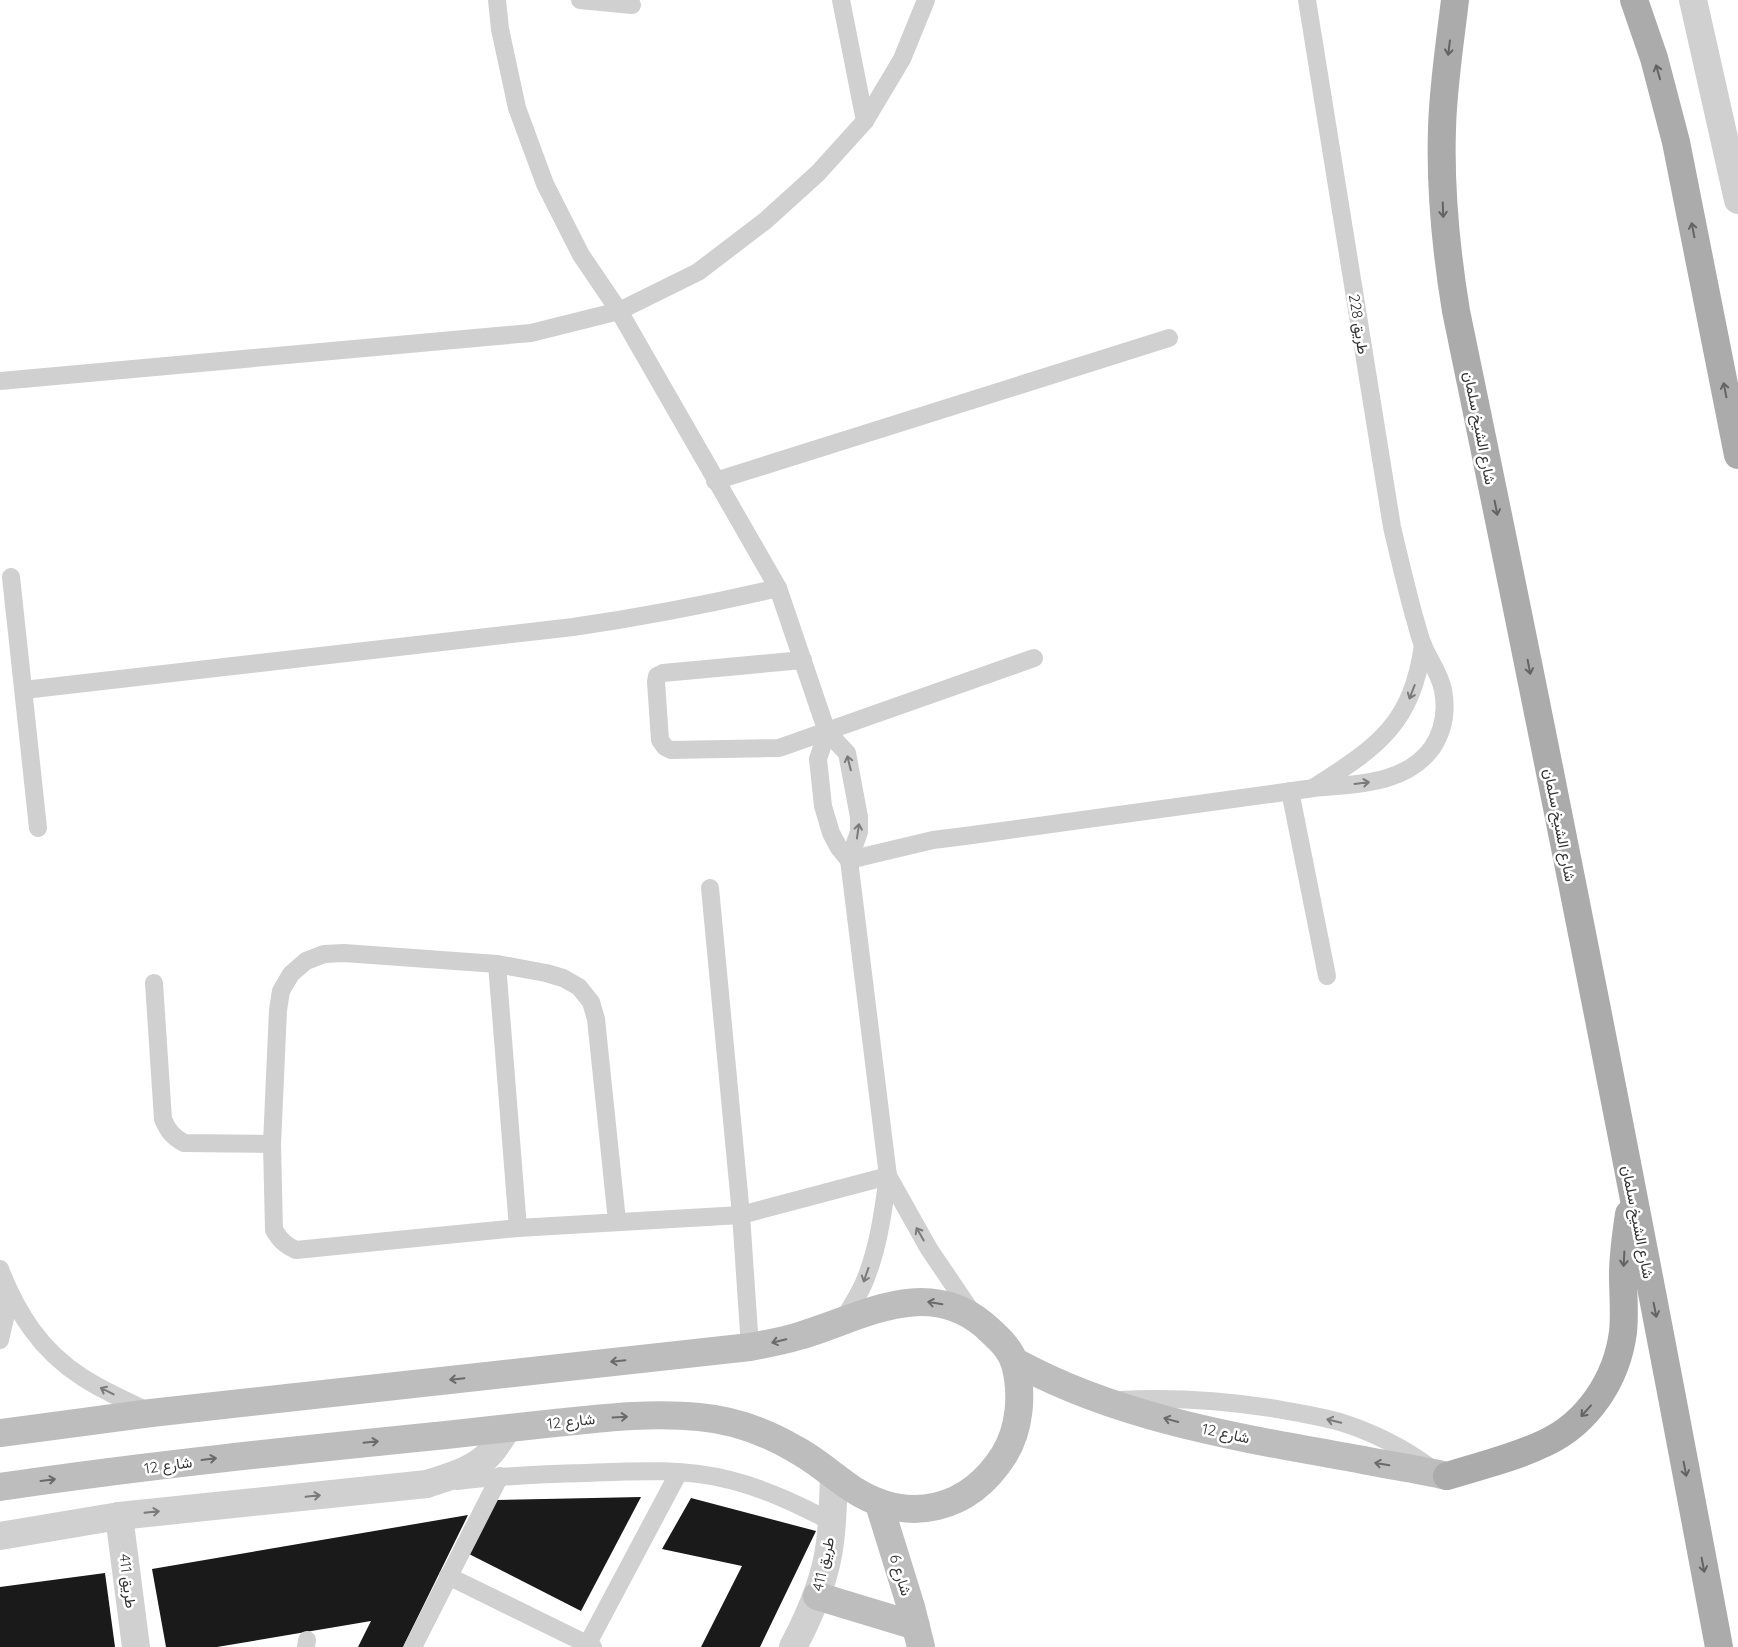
<svg xmlns="http://www.w3.org/2000/svg" width="1738" height="1647" font-family="Quicksand,Vazirmatn,sans-serif">
<rect width="100%" height="100%" fill="#fff"/>
<g fill="#1a1a1a">
<path d="M641,1497L581,1611L469,1554L497,1500Z"/>
<path d="M691,1498L816,1531L760,1647H701L742,1566L662,1549Z"/>
<path d="M468,1515L403,1647H358L371,1621L217,1647H166L152,1569Z"/>
<path d="M105,1573L115,1647H0V1587Z"/>
</g>
<g fill="none" stroke-linecap="round" stroke-linejoin="round">
<g stroke="#d0d0d0" stroke-width="18">
<path d="M497,0L500,29L517,108L545,184L581,255L619,311L778,588L827,732L847,753L859,817V832L849,860L888,1176C883,1213 878,1251 863,1285C857,1298 849,1310 842,1322"/>
<path d="M580,0L632,5"/>
<path d="M841,0L865,121"/>
<path d="M0,381L531,333L619,311L698,272L765,221L818,173L865,121L902,59L926,0"/>
<path d="M715,481L1169,338"/>
<path d="M11,577L38,828"/>
<path d="M803,660L663,673L657,676L656,682L660,740L665,747L671,750L779,748L1034,658"/>
<path d="M24,690L573,627C642,617 710,604 778,588"/>
<path d="M827,732L818,759L823,806L831,833L839,848L849,860"/>
<path d="M1316,786C1379,746 1412,723 1423,645"/>
<path d="M1290,791L1327,976"/>
<path d="M849,860L933,840L965,836L1314,788C1355,784 1405,785 1432,748C1444,730 1447,711 1443,690C1440,674 1429,660 1423,645C1419,636 1417,625 1414,616C1406,586 1399,557 1392,527L1307,0"/>
<path d="M710,888L741,1215L750,1347"/>
<path d="M497,964L518,1228"/>
<path d="M154,983L163,1119C168,1131 173,1137 184,1143L272,1144"/>
<path d="M888,1176L929,1249L973,1314"/>
<path d="M617,1221L596,1019L591,1002L579,987L563,978L546,973L497,964L344,953L324,954L306,961L291,974L281,991L278,1010L272,1144L274,1230C280,1240 285,1245 296,1250L518,1228L741,1215L888,1176"/>
<path d="M0,1269C17,1313 41,1351 82,1377C103,1391 127,1401 150,1412"/>
<path d="M0,1340L6,1314L7,1289"/>
<path d="M1118,1400C1174,1397 1222,1400 1277,1409C1298,1413 1319,1416 1340,1422C1372,1432 1404,1448 1431,1468"/>
<path d="M457,1481C500,1476 543,1474 587,1473C635,1471 683,1468 730,1480C766,1489 799,1505 832,1522"/>
<path d="M448,1576L593,1647"/>
<path d="M306,1647L307,1640"/>
<path d="M413,1647L500,1476"/>
<path d="M586,1647L679,1472"/>
</g>
<g stroke="#d0d0d0" stroke-width="28">
<path d="M1693,0L1738,200"/>
<path d="M119,1516L136,1647"/>
<path d="M0,1536L119,1516L427,1484C448,1477 476,1470 491,1452C497,1445 502,1436 507,1429"/>
<path d="M793,1647C810,1615 826,1579 830,1542C833,1521 833,1498 834,1477"/>
</g>
<g stroke="#bdbdbd" stroke-width="28">
<path d="M1014,1361C1119,1419 1241,1438 1358,1459C1387,1465 1417,1469 1447,1476"/>
<path d="M0,1433L151,1413L750,1347C766,1344 783,1341 799,1336C861,1318 925,1276 984,1325C996,1336 1010,1347 1015,1364C1023,1394 1020,1429 1004,1455C969,1510 910,1525 854,1490C834,1477 816,1460 795,1449C766,1432 733,1420 699,1417C651,1412 603,1418 555,1423C519,1427 483,1431 446,1435C297,1450 148,1465 0,1487"/>
<path d="M879,1504L911,1607L921,1647"/>
<path d="M817,1596L916,1626"/>
</g>
<g stroke="#ababab" stroke-width="28">
<path d="M1455,0C1450,43 1443,86 1442,129C1440,190 1446,250 1456,311C1548,755 1636,1201 1719,1647"/>
<path d="M1634,0L1654,58L1676,142L1738,455"/>
<path d="M1447,1476C1479,1466 1514,1458 1545,1443C1588,1423 1617,1379 1623,1332C1625,1313 1623,1294 1623,1275C1623,1254 1626,1234 1629,1214"/>
</g>
</g>
<defs><path id="oneway-shaft" d="M-6 0H5M1.5-3L5.5 0L1.5 3" fill="none" stroke-width="1.6" stroke-linecap="round" stroke-linejoin="round" transform="scale(1.25)"/></defs>
<g stroke="#636363">
<use href="#oneway-shaft" transform="translate(1449 48) rotate(97)"/>
<use href="#oneway-shaft" transform="translate(1658 72) rotate(-106)"/>
<use href="#oneway-shaft" transform="translate(1443 210) rotate(88)"/>
<use href="#oneway-shaft" transform="translate(1693 230) rotate(-101)"/>
<use href="#oneway-shaft" transform="translate(1725 390) rotate(-101)"/>
<use href="#oneway-shaft" transform="translate(1496 508) rotate(79)"/>
<use href="#oneway-shaft" transform="translate(1529 667) rotate(79)"/>
<use href="#oneway-shaft" transform="translate(1624 1259) rotate(93)"/>
<use href="#oneway-shaft" transform="translate(1655 1310) rotate(79)"/>
<use href="#oneway-shaft" transform="translate(1586 1411) rotate(132)"/>
<use href="#oneway-shaft" transform="translate(1685 1469) rotate(79)"/>
<use href="#oneway-shaft" transform="translate(1703 1565) rotate(79)"/>
</g>
<g stroke="#7a7a7a">
<use href="#oneway-shaft" transform="translate(1412 692) rotate(111)"/>
<use href="#oneway-shaft" transform="translate(849 763) rotate(-104)"/>
<use href="#oneway-shaft" transform="translate(1362 783) rotate(-7)"/>
<use href="#oneway-shaft" transform="translate(858 831) rotate(-82)"/>
<use href="#oneway-shaft" transform="translate(920 1234) rotate(-120)"/>
<use href="#oneway-shaft" transform="translate(866 1275) rotate(109)"/>
<use href="#oneway-shaft" transform="translate(107 1391) rotate(-153)"/>
<use href="#oneway-shaft" transform="translate(1334 1421) rotate(-166)"/>
<use href="#oneway-shaft" transform="translate(313 1496) rotate(-6)"/>
<use href="#oneway-shaft" transform="translate(152 1512) rotate(-6)"/>
</g>
<g stroke="#6a6a6a">
<use href="#oneway-shaft" transform="translate(935 1303) rotate(-171)"/>
<use href="#oneway-shaft" transform="translate(779 1341) rotate(167)"/>
<use href="#oneway-shaft" transform="translate(618 1361) rotate(174)"/>
<use href="#oneway-shaft" transform="translate(457 1379) rotate(174)"/>
<use href="#oneway-shaft" transform="translate(620 1417) rotate(-3)"/>
<use href="#oneway-shaft" transform="translate(1171 1420) rotate(-165)"/>
<use href="#oneway-shaft" transform="translate(371 1442) rotate(-6)"/>
<use href="#oneway-shaft" transform="translate(209 1459) rotate(-7)"/>
<use href="#oneway-shaft" transform="translate(1382 1464) rotate(-170)"/>
<use href="#oneway-shaft" transform="translate(48 1480) rotate(-7)"/>
</g>
<g text-anchor="middle" dominant-baseline="central" stroke-width="5" stroke-linejoin="round" paint-order="stroke">
<g font-size="15" fill="#333" stroke="#fff">
<text transform="translate(1359 324) rotate(81)">طريق 228</text>
<text transform="translate(1480 428) rotate(79)">شارع الشيخ سلمان</text>
<text transform="translate(1560 825) rotate(79)">شارع الشيخ سلمان</text>
<text transform="translate(1638 1222) rotate(79)">شارع الشيخ سلمان</text>
<text transform="translate(571 1421) rotate(-6)">شارع 12</text>
<text transform="translate(1226 1433) rotate(12)">شارع 12</text>
<text transform="translate(168 1465) rotate(-8)">شارع 12</text>
<text transform="translate(823 1564) rotate(-77)">طريق 411</text>
<text transform="translate(901 1575) rotate(73)">شارع 6</text>
<text transform="translate(128 1581) rotate(83)">طريق 411</text>
</g>
</g>
</svg>
